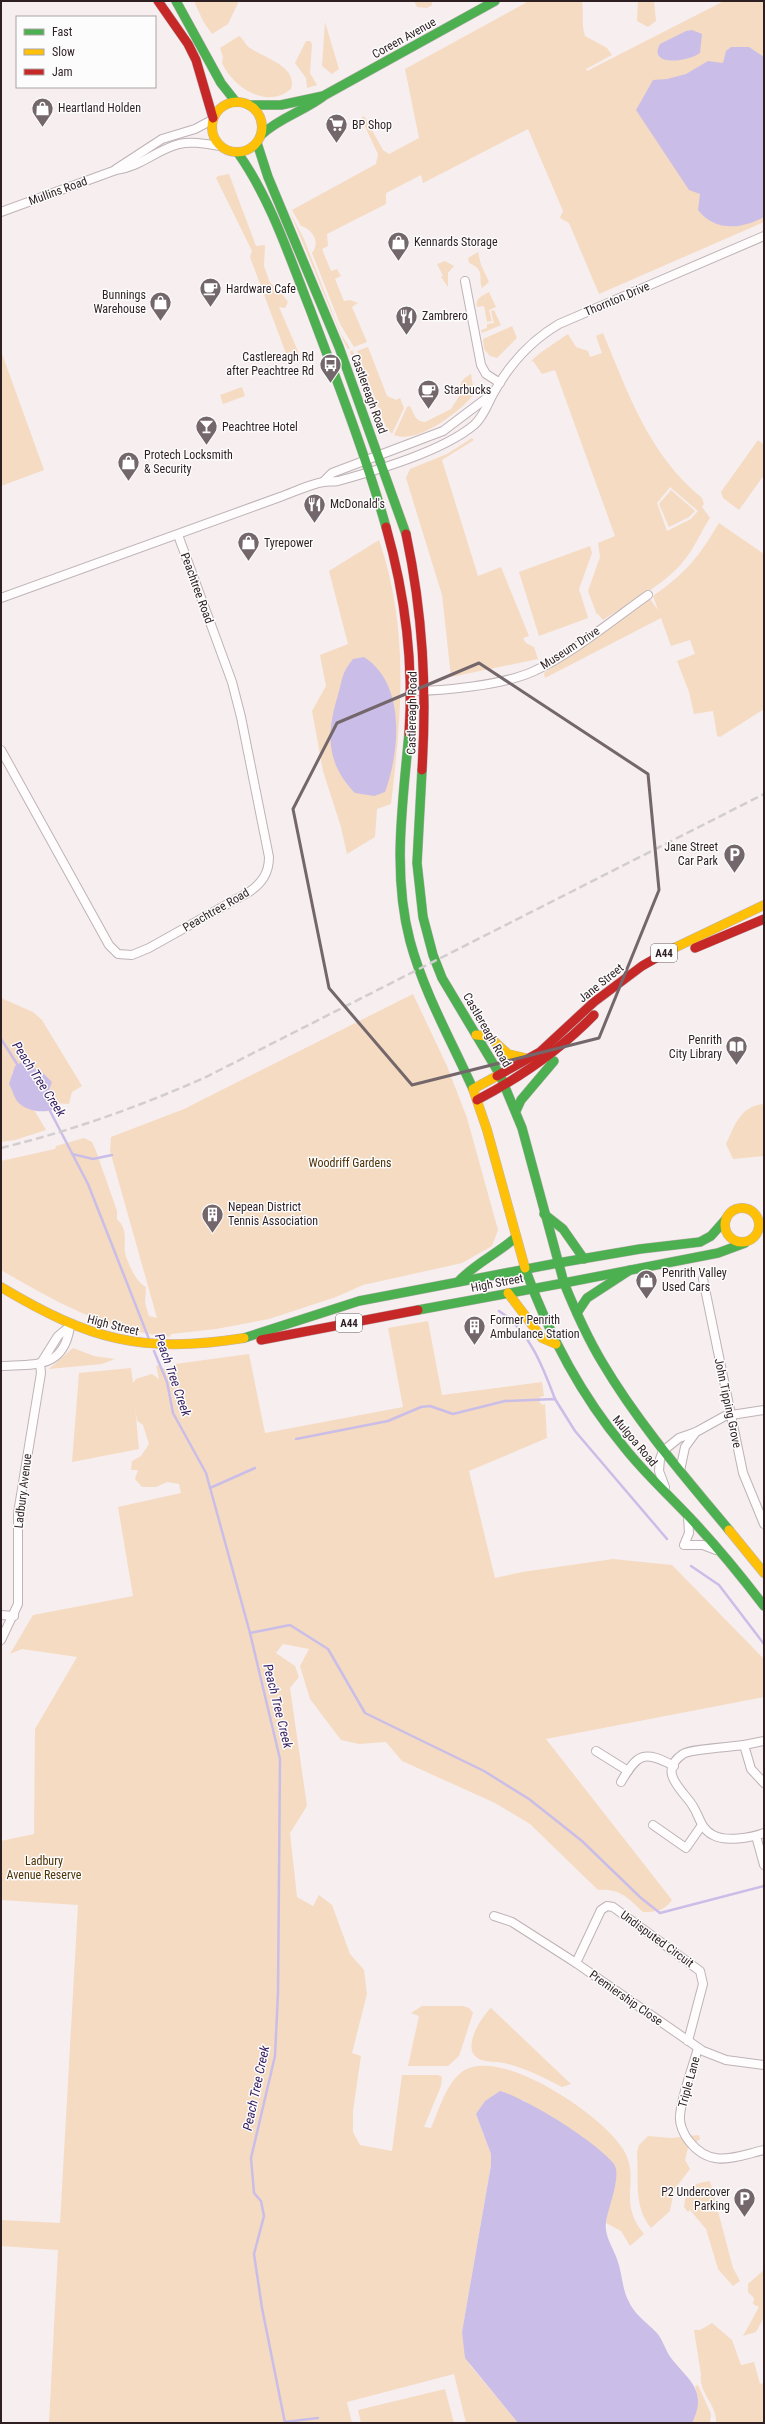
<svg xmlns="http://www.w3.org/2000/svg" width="765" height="2424" font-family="'Roboto Condensed',sans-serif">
<rect width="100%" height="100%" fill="#f7eef0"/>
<g fill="#f5dbc1" fill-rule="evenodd">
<path d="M194,1H239L228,24L212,34L203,21Z"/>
<path d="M414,1H432V5L427,8L417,7Z"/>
<path d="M529,1H582C584,14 581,23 585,36L607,48L612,55L586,69L587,71L724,1H764V222L599,294L569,223L560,218L563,211L528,129L423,183L421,175L386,193V204L327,234L328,246L322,249L331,271L337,269L341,276L335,279L344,301L350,300L358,303L352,307L367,342L354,347L340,324L312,253C321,242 312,229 301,226L292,210L376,164L378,154L361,118L364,116L383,150L389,154L419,138L405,69Z"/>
<path d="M638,1H654L656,21L648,27L637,21Z"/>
<path d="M325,22L339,69L332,74L322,66Z"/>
<path d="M239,36C244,39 245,45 250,48C264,58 298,66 291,89C266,110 233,87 222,63L223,57L220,48Z"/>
<path d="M306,41H310L312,44L310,73L317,85L307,88L306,78L295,63Z"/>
<path d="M229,174L256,246L265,245L264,266L270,283L280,291L288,302L285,308L279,307L300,356L288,359L250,257L252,251L216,178L218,176Z"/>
<path d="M290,212L304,239L341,334L350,348L348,349L344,342Z"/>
<path d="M478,252L481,265L489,282L482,288C478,278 486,270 469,263L468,258Z"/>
<path d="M445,261L454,266L448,273V287L441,277L443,276L437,264Z"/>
<path d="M489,292L496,307L489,310L492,321L487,322L484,306L477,307C475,298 482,296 489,292Z"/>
<path d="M494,310L501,325L482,333L481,330L487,328V324L494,323L491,311Z"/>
<path d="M512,326L517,338L497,358L490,356L484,349L483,339Z"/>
<path d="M603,333C628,393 649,455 702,498L704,504L702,507L710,518C701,531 695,548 682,563C665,584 626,605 603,620L598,614L597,615L588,591L600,557L598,543L615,536L555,370L542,374L533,361L530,362L540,353L568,334L576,347L588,351L590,357L602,353L596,336ZM670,487L698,511L691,519L667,531L657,503Z"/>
<path d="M368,347L387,396L396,400L400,398L404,408L392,434L386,427L357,351Z"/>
<path d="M352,350L356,357L386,435L350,352Z"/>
<path d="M1,351L44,470L1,486Z"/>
<path d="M471,374L474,394C461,411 417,445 394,435L407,407L410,406C414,413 415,422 425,422L451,409L460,395C460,384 460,380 471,374Z"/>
<path d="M242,387L245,396L223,404L220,395Z"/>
<path d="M472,438L474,440L442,460L478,576L501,567L529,636L523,638L526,643L534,647L538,659L451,677L442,595L406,478L410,469L447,454Z"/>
<path d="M758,440L764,445V475L739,510L723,498L721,492Z"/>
<path d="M671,490L695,511L689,517L669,527L659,504Z"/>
<path d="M719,523L764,554V709L720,737L717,736L713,711L694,714L689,692L677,661L695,654L690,640L671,646L661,618L545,678L544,673L650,599L658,610L653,596C687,572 698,558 719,523Z"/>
<path d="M379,540C409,626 402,715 391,804L377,809L375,837L347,854L341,827L323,771L312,711L326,686L320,655L348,644L329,571Z"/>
<path d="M590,546L592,553L579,589L588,618L539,636L519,572Z"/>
<path d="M413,994L447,1066L467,1118L498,1230L492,1246L462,1263L363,1285L336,1297L269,1319L216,1329L171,1334L170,1337C106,1330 56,1302 1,1270V1161L55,1149L56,1146L84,1138L92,1142L96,1151L117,1211V1219C129,1231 123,1240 125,1253C128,1264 136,1282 146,1287L145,1303L149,1316L157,1318L110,1151L111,1137L184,1109Z"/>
<path d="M1,998L33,1012L42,1020L82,1086L72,1092L69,1104L55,1103L32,1068L22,1062L12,1073L46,1130L15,1140L1,1142Z"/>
<path d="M764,1104V1156L733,1159L726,1144C735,1125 740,1106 764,1104Z"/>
<path d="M428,1321L442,1395L542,1382L544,1396L540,1397L539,1401L542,1405L545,1404L547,1438L469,1471L495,1578L522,1572L613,1559L672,1565L764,1659V1697L546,1739L672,1900C664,1911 656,1912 643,1912C628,1898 620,1888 598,1890L530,1824L495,1803L402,1761L386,1742L359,1744L341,1740L310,1699L300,1666L309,1649L283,1644L276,1653L295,1666L299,1677L290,1688L307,1806L290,1833L297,1897L313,1906L319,1895L332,1905L350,1954L364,1970L367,1994L352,2053L361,2056L353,2111V2132L360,2145L392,2151L402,2075H438L442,2077L441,2086L424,2127L431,2128C439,2110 446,2083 463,2071C502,2046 603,2116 623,2149C642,2180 616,2201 644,2234L630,2246L621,2231L606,2223L609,2203L540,2111L523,2100L476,2114L491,2154V2165L462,2332L470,2365L518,2423H466L454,2374L347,2402L352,2423H49L58,2250L1,2246V2220L60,2223L78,1905L1,1900V1841L34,1834L35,1729L77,1657L22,1649L10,1654L33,1615L133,1596L118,1507L181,1493L179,1484L167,1482L156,1487H142L135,1479L138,1470H131L132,1461L141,1456L149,1444L143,1425L137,1421L135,1407L139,1449L72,1462L79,1373L131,1368L133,1383L136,1379L152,1374L159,1379L156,1365L167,1370L175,1364L249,1354L265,1433L403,1407L388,1328Z"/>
<path d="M73,1348L94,1356L115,1359L102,1364L49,1369Z"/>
<path d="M422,2006H463L469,2008L473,2013L459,2056L448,2066H408L419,2016L411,2013Z"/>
<path d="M491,2008L571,2084L562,2087C543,2077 525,2068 504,2063C496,2061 481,2063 475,2056C464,2045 481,2017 491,2008Z"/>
<path d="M699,2135L700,2139L688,2148L685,2160L690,2169L674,2190L670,2211L651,2228C633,2206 639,2179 637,2152L639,2145L648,2136L671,2138Z"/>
<path d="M710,2181L733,2268L740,2281L733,2286L718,2269L706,2229L690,2210L688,2212L684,2207C687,2186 691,2184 710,2181Z"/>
<path d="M764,2270V2317L756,2332L743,2336L759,2307L753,2304L754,2298L748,2292V2284Z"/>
<path d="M712,2323L732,2340L741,2365L754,2362L760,2384L764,2383V2423H716C718,2406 698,2392 701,2375L694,2330H700Z"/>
<path d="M698,2385L711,2414L710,2423H692L698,2398L695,2386Z"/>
<path d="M445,2389L454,2423H361L358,2410Z"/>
</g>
<g fill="#cabee8">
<path d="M692,30L702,34L700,53C688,62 647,67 660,44L686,31Z"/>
<path d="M731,47H749L764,57V217C742,229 715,232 698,210L700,194L689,190L636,110L653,80L667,79L686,74L708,61L723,63L726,51Z"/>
<path d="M364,657C406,684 400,751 385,792L374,796L355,793C326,763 326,734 338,695C343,678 341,674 353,659Z"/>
<path d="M22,1062L43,1073L52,1082L48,1093L55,1103L52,1110C42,1113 25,1111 17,1101C14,1097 12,1089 9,1084L15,1066Z"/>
<path d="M500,2091C526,2098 597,2142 614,2164C622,2176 608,2207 606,2222C604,2236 613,2247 617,2259C622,2272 622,2288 628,2300C634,2314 646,2322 656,2332C663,2339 665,2350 671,2358C689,2381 708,2390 692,2423H518L465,2358L462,2332L491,2165V2154L476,2114L485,2101Z"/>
</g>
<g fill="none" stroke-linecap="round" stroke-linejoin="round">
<g stroke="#cabee8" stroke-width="2.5">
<path d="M1,1039L19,1067"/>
<path d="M49,1109L88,1184L149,1339"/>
<path d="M72,1154L93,1159L112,1155"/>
<path d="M499,1311C529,1330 543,1367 555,1399"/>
<path d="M154,1351L167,1382L173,1413L206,1473L250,1633L280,1759L278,1993L275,2056L251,2158L254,2193L261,2201L264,2216L254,2254L262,2308L285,2423"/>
<path d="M296,1439L388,1421L421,1407L430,1406L453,1414L505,1401L555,1399L575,1431L667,1539"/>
<path d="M210,1488L255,1468"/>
<path d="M691,1566L719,1585L764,1644"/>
<path d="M250,1633L290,1625L328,1649L365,1713L484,1771L529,1799L582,1841L641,1898L660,1913L764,1886"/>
<path d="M285,2422L318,2418"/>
</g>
<defs>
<g id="street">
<path d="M116,169L162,139L195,129L212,120"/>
<path d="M1,212L116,170C140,167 156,150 179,144C193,141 206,144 220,146"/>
<path d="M465,281L481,365L486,374L500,383"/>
<path d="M323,482L332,473L443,431L492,394"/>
<path d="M1,598L280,497C294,492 308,485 323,482C328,481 333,482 338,481C378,470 443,451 474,425C484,416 487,405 493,394C509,365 530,341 559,324L764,236"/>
<path d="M412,691C444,691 502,685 532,672C569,656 614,619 648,595"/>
<path d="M1,750L109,945L118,954L132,955L149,948L249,892C262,883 269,873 269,857L241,717L232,682L178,535"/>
<path d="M703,1279L743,1473L764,1524"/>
<path d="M41,1363L58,1336L70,1326"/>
<path d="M1,1366C36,1364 64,1369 70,1326"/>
<path d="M680,1471L685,1447L696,1432"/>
<path d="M665,1487L659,1471L660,1459L663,1451L679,1438L696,1432L725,1416L764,1410"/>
<path d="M688,1517L689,1533L684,1545H703L716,1550"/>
<path d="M1,1615L14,1616"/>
<path d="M1,1640L18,1604V1513L41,1373L40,1364"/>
<path d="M744,1745L764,1741"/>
<path d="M596,1751L628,1771"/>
<path d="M621,1782C638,1753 644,1750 674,1766"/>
<path d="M764,1783L751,1769L744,1745C732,1747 690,1749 683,1754C655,1773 686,1792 694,1808C700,1818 701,1829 713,1835C725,1842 751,1838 764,1833"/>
<path d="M653,1825L686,1848L702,1825"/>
<path d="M756,1836L764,1865"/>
<path d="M494,1916L512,1922L576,1963L703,2051L726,2060L764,2065"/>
<path d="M576,1963L601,1910L607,1906L613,1907L700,1971L703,1984L688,2041"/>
<path d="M698,2048C693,2067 681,2097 680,2116C679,2124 684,2135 689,2141C711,2169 734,2157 764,2150"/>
</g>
<g id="fast">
<path d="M176,1L221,83L236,102"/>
<path d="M249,105H281L323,96"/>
<path d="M261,135C280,117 305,111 325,95L495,1"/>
<path d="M257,143L268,177L339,347L406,534"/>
<path d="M238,153C271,200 289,256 310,309C337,381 365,453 386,527"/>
<path d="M409,733C403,802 392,873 410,941C424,993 451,1040 473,1089"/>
<path d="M422,770L417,863L423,917L433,955L442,978L500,1075"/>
<path d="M516,1111L521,1100L554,1061"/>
<path d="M544,1214L563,1229L584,1259"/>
<path d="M558,1263L640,1249L700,1242L711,1236L726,1219"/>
<path d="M525,1268C548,1333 580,1394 624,1447C645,1474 671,1497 694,1522C719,1549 742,1577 764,1606"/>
<path d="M458,1282C474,1264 497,1254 515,1238"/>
<path d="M564,1283L718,1253L745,1243"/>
<path d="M564,1283C575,1310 587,1337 602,1362C638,1423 684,1476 729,1530"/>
<path d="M418,1310L564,1283L522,1128L500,1075"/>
<path d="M577,1313L587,1298L630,1270"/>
<path d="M244,1338L359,1301L558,1263"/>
</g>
<g id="slow">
<circle cx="237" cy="127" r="25"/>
<path d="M670,950L764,905"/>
<path d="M476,1035L488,1036L508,1054L529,1059"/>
<path d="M497,1076L473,1089L487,1130L525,1268"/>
<circle cx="742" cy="1225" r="17"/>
<path d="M1,1287C90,1340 141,1354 244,1338"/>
<path d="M508,1293L542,1338L556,1344"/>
<path d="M729,1530L764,1573"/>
</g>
<g id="jam">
<path d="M158,1L188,44L196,60L213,118"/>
<path d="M386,527C405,594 414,662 409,733"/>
<path d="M406,534C423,614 427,688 422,770"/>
<path d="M695,948L764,919"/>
<path d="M497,1076L540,1052L594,1002L642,966L670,950"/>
<path d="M477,1100C521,1077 559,1051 594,1015"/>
<path d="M261,1340L418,1310"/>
</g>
</defs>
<use href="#street" stroke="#beb3b6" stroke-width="10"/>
<use href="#fast" stroke="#beb3b6" stroke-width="10"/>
<use href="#slow" stroke="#beb3b6" stroke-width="10"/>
<use href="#jam" stroke="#beb3b6" stroke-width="10"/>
<use href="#street" stroke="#fefcfd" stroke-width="8"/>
<use href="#fast" stroke="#4caf50" stroke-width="9"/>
<use href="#slow" stroke="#ffc107" stroke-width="9"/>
<use href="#jam" stroke="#c62828" stroke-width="9"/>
<path stroke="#d2cecf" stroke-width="2.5" stroke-dasharray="8 4" stroke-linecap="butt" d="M1,1148C71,1131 138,1107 204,1078L764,794"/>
</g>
<path fill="none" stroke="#74676b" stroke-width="3" stroke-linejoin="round" d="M479,663L648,774L659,890L599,1038L412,1085L329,988L293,809L337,723Z"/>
<defs>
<symbol id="shop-pin" viewBox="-11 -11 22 30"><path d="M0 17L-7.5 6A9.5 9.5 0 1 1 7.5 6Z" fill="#74676b" stroke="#fcfcfc"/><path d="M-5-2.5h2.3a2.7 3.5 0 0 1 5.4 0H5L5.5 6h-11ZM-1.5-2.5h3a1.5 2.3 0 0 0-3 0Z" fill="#fff"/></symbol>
<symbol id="supermarket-pin" viewBox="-11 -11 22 30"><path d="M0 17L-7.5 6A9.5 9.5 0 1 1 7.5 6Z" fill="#74676b" stroke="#fcfcfc"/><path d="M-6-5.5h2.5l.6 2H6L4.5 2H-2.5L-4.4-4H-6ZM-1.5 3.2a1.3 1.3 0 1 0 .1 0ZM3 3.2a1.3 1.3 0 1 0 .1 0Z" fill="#fff"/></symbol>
<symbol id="cafe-pin" viewBox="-11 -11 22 30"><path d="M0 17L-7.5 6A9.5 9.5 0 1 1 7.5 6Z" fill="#74676b" stroke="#fcfcfc"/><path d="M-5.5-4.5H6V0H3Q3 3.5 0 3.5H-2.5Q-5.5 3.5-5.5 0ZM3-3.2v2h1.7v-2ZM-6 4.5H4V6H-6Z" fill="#fff"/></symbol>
<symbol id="restaurant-pin" viewBox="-11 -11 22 30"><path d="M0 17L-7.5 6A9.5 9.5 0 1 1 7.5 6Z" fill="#74676b" stroke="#fcfcfc"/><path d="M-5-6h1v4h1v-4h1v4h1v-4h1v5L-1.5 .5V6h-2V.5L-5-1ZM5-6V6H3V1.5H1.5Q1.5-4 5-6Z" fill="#fff"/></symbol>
<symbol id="bus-pin" viewBox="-11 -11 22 30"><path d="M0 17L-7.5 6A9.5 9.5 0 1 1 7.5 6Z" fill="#74676b" stroke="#fcfcfc"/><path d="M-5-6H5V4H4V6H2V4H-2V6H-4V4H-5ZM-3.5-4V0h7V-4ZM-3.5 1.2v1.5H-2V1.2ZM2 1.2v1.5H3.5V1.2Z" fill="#fff"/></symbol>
<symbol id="bar-pin" viewBox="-11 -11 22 30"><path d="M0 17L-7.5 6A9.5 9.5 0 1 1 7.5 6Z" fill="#74676b" stroke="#fcfcfc"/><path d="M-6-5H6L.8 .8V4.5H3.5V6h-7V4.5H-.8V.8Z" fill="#fff"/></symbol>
<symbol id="parking-pin" viewBox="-11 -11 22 30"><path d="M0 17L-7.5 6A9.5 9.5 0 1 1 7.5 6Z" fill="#74676b" stroke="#fcfcfc"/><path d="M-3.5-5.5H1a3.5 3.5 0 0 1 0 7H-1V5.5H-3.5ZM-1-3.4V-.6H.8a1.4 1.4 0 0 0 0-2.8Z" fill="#fff"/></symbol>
<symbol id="library-pin" viewBox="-11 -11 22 30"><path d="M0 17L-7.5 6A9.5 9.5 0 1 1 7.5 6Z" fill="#74676b" stroke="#fcfcfc"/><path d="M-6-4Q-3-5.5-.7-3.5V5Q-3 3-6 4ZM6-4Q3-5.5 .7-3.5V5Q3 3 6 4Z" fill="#fff"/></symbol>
<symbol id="building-pin" viewBox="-11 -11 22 30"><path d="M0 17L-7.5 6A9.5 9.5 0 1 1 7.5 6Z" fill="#74676b" stroke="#fcfcfc"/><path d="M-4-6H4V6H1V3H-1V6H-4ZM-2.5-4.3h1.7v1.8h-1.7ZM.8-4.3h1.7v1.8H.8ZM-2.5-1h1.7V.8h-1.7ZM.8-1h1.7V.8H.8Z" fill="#fff"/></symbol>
</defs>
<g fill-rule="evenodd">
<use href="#shop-pin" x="30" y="96" width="25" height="34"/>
<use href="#supermarket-pin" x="324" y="112" width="25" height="34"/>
<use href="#shop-pin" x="386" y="230" width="25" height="34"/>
<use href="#cafe-pin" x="198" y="276" width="25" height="34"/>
<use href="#shop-pin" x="148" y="290" width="25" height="34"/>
<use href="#restaurant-pin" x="394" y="304" width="25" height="34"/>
<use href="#bus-pin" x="318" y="352" width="25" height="34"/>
<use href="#cafe-pin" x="416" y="378" width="25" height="34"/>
<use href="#bar-pin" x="194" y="414" width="25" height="34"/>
<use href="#shop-pin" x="116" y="450" width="25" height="34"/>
<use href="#restaurant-pin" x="302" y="492" width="25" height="34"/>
<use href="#shop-pin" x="236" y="530" width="25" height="34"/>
<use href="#parking-pin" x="722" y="842" width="25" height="34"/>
<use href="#library-pin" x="724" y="1034" width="25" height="34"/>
<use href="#building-pin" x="200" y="1202" width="25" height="34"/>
<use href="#shop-pin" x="634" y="1268" width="25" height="34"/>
<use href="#building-pin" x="462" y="1314" width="25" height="34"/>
<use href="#parking-pin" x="732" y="2186" width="25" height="34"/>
</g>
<g text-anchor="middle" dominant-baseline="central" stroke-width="3" stroke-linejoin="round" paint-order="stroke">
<g fill="#fcfcfc" stroke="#6c6164" stroke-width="1">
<rect x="651" y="944" width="26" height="18" rx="3"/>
<rect x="336" y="1314" width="26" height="18" rx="3"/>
</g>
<g font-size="11" font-weight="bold" fill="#2e1f23">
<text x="664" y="953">A44</text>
<text x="349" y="1323">A44</text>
</g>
<g font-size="12" fill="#2e1f23" stroke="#fcfcfc">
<text transform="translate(404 38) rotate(-29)">Coreen Avenue</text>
<text transform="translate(58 191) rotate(-20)">Mullins Road</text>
<text transform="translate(617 299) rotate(-23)">Thornton Drive</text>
<text transform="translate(369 394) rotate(70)">Castlereagh Road</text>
<text transform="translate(197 588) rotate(70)">Peachtree Road</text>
<text transform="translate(570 648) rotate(-33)">Museum Drive</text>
<text transform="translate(412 713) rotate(-89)">Castlereagh Road</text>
<text transform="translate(216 910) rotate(-30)">Peachtree Road</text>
<text transform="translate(601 983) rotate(-39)">Jane Street</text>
<text transform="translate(487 1030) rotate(60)">Castlereagh Road</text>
<text transform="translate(497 1283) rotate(-11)">High Street</text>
<text transform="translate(113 1325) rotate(14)">High Street</text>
<text transform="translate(728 1403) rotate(78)">John Tipping Grove</text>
<text transform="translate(635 1441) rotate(50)">Mulgoa Road</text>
<text transform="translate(23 1491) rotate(-83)">Ladbury Avenue</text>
<text transform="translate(657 1939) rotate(36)">Undisputed Circuit</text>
<text transform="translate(626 1998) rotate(35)">Premiership Close</text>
<text transform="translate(689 2082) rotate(-75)">Triple Lane</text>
</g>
<g font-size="12" fill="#2e1f23" stroke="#fcfcfc" text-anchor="start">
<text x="58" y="108">Heartland Holden</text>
<text x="352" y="125">BP Shop</text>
<text x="414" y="242">Kennards Storage</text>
<text x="226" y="289">Hardware Cafe</text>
<text x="146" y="295" text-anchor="end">Bunnings<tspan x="146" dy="14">Warehouse</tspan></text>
<text x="422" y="316">Zambrero</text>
<text x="314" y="357" text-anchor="end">Castlereagh Rd<tspan x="314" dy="14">after Peachtree Rd</tspan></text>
<text x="444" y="390">Starbucks</text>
<text x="222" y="427">Peachtree Hotel</text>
<text x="144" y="455">Protech Locksmith<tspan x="144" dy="14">&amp; Security</tspan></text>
<text x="330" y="504">McDonald's</text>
<text x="264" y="543">Tyrepower</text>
<text x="718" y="847" text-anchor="end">Jane Street<tspan x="718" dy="14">Car Park</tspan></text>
<text x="722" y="1040" text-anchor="end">Penrith<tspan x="722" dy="14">City Library</tspan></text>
<text x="228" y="1207">Nepean District<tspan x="228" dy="14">Tennis Association</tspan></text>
<text x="662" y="1273">Penrith Valley<tspan x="662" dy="14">Used Cars</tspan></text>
<text x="490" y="1320">Former Penrith<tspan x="490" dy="14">Ambulance Station</tspan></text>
<text x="730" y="2192" text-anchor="end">P2 Undercover<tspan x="730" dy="14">Parking</tspan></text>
</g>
<g font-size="12" fill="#4e3205" stroke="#fcfcfc">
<text x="350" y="1163">Woodriff Gardens</text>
<text x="44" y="1861">Ladbury<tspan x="44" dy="14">Avenue Reserve</tspan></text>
</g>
<g font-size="13" font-style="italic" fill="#341b5f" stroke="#fcfcfc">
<text transform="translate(39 1079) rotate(57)">Peach Tree Creek</text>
<text transform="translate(173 1375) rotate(71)">Peach Tree Creek</text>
<text transform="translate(278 1706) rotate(76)">Peach Tree Creek</text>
<text transform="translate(256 2088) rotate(-78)">Peach Tree Creek</text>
</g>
</g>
<rect width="765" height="2424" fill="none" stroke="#2e1f23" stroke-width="4"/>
<rect x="16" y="16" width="140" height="72" fill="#fcfcfc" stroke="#aaa4a5"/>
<rect x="24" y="29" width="20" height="6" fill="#4caf50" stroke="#aaa4a5"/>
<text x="52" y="36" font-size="12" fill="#2e1f23">Fast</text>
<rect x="24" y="49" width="20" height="6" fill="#ffc107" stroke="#aaa4a5"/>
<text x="52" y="56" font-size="12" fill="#2e1f23">Slow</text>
<rect x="24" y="69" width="20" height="6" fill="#c62828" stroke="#aaa4a5"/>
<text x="52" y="76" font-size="12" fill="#2e1f23">Jam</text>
</svg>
